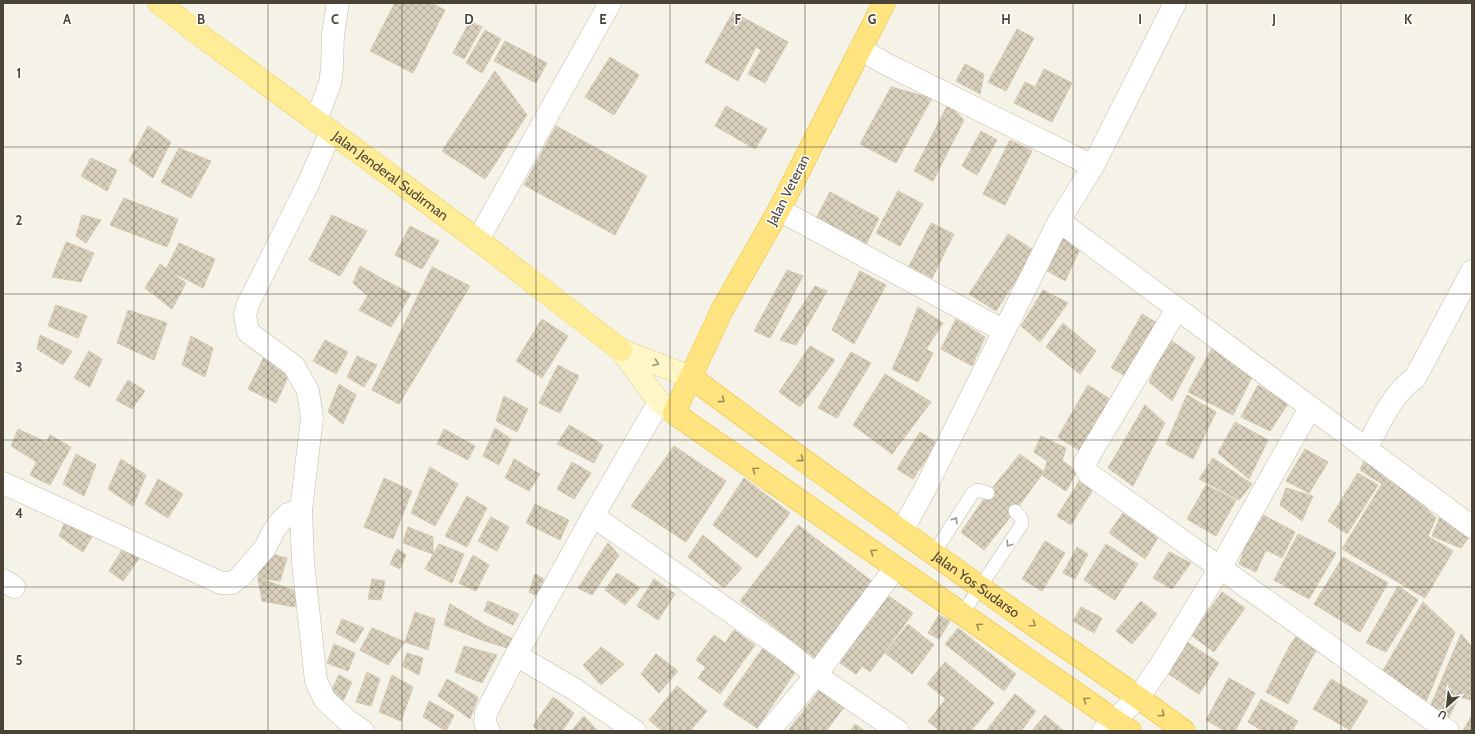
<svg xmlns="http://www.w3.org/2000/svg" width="1475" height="734" font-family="Cabin,sans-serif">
<defs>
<pattern id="building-cross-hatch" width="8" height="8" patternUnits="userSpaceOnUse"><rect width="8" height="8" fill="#d8d0bc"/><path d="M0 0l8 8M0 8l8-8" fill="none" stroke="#b1aa9a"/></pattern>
</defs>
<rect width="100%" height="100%" fill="#f5f3e8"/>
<g fill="url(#building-cross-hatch)" stroke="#d4c9af">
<path d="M395,3H431L445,10L413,73L370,51Z"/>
<path d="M733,12L788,42L765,83L748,74L761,50L756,47L738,81L705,62Z"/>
<path d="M470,21L482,27L464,59L453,53Z"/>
<path d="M1017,29L1034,38L1006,91L988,82Z"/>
<path d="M485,30L501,39L482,73L466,63Z"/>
<path d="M505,41L547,63L536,83L494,61Z"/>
<path d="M610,57L639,75L614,115L585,97Z"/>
<path d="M965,64L984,74L980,94L956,81Z"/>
<path d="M1044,69L1072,83L1052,122L1014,103L1025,82L1035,87Z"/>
<path d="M495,71L527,115L485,179L442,151Z"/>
<path d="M891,87L932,98L896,163L860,144Z"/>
<path d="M948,104L964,120L933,181L914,171Z"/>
<path d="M726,106L767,129L755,149L715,126Z"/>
<path d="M148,126L171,142L153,178L129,161Z"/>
<path d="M556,126L647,176L615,235L524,185Z"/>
<path d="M981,131L997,140L977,175L962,166Z"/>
<path d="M1010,140L1032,151L1005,205L983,194Z"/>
<path d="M179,148L211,161L191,198L161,182Z"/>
<path d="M91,158L117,170L107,191L81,176Z"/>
<path d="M898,191L923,204L900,246L876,233Z"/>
<path d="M830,192L860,208L843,240L813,224Z"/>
<path d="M124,198L178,219L167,247L110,225Z"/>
<path d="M860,208L879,218L863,250L843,240Z"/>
<path d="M82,215L101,220L86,243L76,236Z"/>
<path d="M332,215L367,231L340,276L309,260Z"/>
<path d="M931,223L954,234L932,278L909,266Z"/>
<path d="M410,226L439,241L422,269L395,255Z"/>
<path d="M1008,234L1035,251L996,311L969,294Z"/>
<path d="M1063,237L1081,247L1065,281L1044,269Z"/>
<path d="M66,242L94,253L81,282L52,277Z"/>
<path d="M179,243L215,259L203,288L166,269Z"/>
<path d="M160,264L186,283L172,309L145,288Z"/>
<path d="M360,266L379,277L368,296L353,283Z"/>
<path d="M432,267L470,286L399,404L372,390Z"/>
<path d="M787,270L803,276L770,338L754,331Z"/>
<path d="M860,271L886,285L854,344L832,330Z"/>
<path d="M379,277L411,294L391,327L359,310Z"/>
<path d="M815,286L827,291L796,345L780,340Z"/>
<path d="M1043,290L1068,303L1040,342L1021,326Z"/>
<path d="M56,305L87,316L78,338L48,326Z"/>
<path d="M918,307L943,323L926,349L906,338Z"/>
<path d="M128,310L167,323L154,360L117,343Z"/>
<path d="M1142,314L1162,326L1134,381L1111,368Z"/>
<path d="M542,319L568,336L542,378L516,361Z"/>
<path d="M956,319L985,337L972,366L941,349Z"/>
<path d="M1063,323L1096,351L1080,374L1046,347Z"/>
<path d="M40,335L72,351L63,365L37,349Z"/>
<path d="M191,336L213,348L205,377L182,365Z"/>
<path d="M906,338L933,353L918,382L892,369Z"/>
<path d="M1169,339L1195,357L1172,401L1149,382Z"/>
<path d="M325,340L348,352L336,374L313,361Z"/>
<path d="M810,346L835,360L800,407L779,392Z"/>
<path d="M1213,346L1253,375L1233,415L1188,392Z"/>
<path d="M89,351L102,359L90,387L74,378Z"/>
<path d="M851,352L871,363L837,418L818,408Z"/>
<path d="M265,355L289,375L276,403L248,389Z"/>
<path d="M357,356L377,365L364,387L347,377Z"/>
<path d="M558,365L579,376L560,413L539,403Z"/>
<path d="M885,374L931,402L892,454L853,425Z"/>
<path d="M128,380L145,391L132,409L116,400Z"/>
<path d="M339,384L356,395L343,424L328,412Z"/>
<path d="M1088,385L1116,403L1085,454L1058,437Z"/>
<path d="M1258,385L1288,404L1270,431L1241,417Z"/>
<path d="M1187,395L1216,412L1193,459L1166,444Z"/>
<path d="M504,396L528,409L517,432L496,421Z"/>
<path d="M1145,405L1165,423L1133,486L1108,468Z"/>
<path d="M1235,422L1268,440L1249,479L1218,453Z"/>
<path d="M569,425L603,445L594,463L557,444Z"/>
<path d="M495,428L511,439L499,465L483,456Z"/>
<path d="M18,429L46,442L37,462L11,446Z"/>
<path d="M444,429L475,446L468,460L437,444Z"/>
<path d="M920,432L937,443L913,479L897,469Z"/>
<path d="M50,435L71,447L50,485L30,475Z"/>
<path d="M1041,436L1066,448L1062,461L1077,471L1066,491L1043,476L1047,461L1034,452Z"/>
<path d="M674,446L726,481L686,542L631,506Z"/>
<path d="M1305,449L1328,462L1309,493L1286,481Z"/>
<path d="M76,454L96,465L84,496L63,484Z"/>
<path d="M1020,454L1044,472L1015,511L984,550L961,532L988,493Z"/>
<path d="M1213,458L1252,484L1239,500L1199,479Z"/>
<path d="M1365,458L1389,472L1436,518L1428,536L1453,551L1425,598L1342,549L1382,484L1360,470Z"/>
<path d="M121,459L146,475L133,506L108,489Z"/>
<path d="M514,459L540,474L529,491L505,478Z"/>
<path d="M572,462L591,473L574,499L557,489Z"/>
<path d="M430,467L458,484L435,526L411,513Z"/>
<path d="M1358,473L1378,485L1347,534L1328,521Z"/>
<path d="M384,478L412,491L393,539L364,527Z"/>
<path d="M744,478L790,513L757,558L713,525Z"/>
<path d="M158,479L183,494L168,518L145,504Z"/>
<path d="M1080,480L1094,488L1071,525L1057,516Z"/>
<path d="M1206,485L1236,500L1216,536L1187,519Z"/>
<path d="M1286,488L1313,496L1302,521L1280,505Z"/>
<path d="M467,496L487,508L467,547L445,536Z"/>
<path d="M535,504L569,520L560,540L526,523Z"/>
<path d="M1254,510L1295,532L1282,558L1266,550L1256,572L1239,564L1243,554L1234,550Z"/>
<path d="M1123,513L1159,536L1145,559L1109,533Z"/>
<path d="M491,517L509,527L497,551L478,541Z"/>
<path d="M1440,517L1469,537L1461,548L1432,536Z"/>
<path d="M65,522L92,537L83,552L59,536Z"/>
<path d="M798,525L873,582L815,658L740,601Z"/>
<path d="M408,527L433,537V554L403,543Z"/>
<path d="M1298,534L1336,553L1309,599L1274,580Z"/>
<path d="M703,535L742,568L724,588L688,557Z"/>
<path d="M1045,541L1065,553L1042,591L1022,579Z"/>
<path d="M608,543L619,555L592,595L578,588Z"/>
<path d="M439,544L464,554L452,583L425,569Z"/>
<path d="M1106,544L1138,564L1115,600L1084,580Z"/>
<path d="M1077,547L1088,554L1075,579L1063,573Z"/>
<path d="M397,549L406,555L400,569L390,564Z"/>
<path d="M122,550L140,557L123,581L109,571Z"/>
<path d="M264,552L287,558L280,581L258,578Z"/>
<path d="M1169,552L1191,563L1172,589L1153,578Z"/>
<path d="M473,555L489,565L476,591L459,583Z"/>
<path d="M1343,557L1388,583L1360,632L1314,604Z"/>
<path d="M617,573L640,588L625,605L605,590Z"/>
<path d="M535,574L547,581L540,597L529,592Z"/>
<path d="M258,578L296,591L295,607L262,601Z"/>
<path d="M372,579L385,581L381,600L368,599Z"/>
<path d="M654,579L675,594L658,620L637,606Z"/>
<path d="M1398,586L1418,600L1386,652L1366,643Z"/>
<path d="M880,590L913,613L870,672L862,666L856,674L840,663L846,655L838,648Z"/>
<path d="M1222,592L1245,608L1214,652L1191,635Z"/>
<path d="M488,601L519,614L513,625L484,611Z"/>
<path d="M1141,601L1157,614L1132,644L1116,631Z"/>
<path d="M1423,602L1455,632L1425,704L1382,672Z"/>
<path d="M450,604L485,625L479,639L444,625Z"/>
<path d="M1081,607L1102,618L1094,633L1073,621Z"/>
<path d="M415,612L435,619L428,650L405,642Z"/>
<path d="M939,615L950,621L939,639L928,633Z"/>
<path d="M342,619L364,628L355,643L336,633Z"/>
<path d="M908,624L934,645L912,674L885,653Z"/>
<path d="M485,625L513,639L507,648L479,639Z"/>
<path d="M372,628L405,642L388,665L360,650Z"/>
<path d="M958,628L1016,674L1004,691L945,644Z"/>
<path d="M734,630L755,645L720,694L698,678L706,667L696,660L714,635L725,643Z"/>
<path d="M1461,634L1472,647V700L1459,697L1448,719L1430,707Z"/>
<path d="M1297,635L1318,648L1311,659L1289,647Z"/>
<path d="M1187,642L1219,663L1199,694L1167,673Z"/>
<path d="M334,644L355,653L348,671L327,663Z"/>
<path d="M765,645L798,668L757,728L723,705Z"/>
<path d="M464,646L497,655L482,683L455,672Z"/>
<path d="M601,647L624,664L601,685L583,665Z"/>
<path d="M1289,647L1311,659L1288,704L1266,692Z"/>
<path d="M407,653L423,658L419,675L402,666Z"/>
<path d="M656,654L678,671L659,693L641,674Z"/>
<path d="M945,662L994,703L971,731H940L928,721L946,699L927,684Z"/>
<path d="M367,672L380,679L371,706L356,702Z"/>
<path d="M339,675L352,682L343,701L330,694Z"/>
<path d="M392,675L413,687L401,721L379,712Z"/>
<path d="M1229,678L1255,693L1235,731H1225L1206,720Z"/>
<path d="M447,679L478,697L470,719L438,696Z"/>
<path d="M1331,679L1368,701L1350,730L1313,709Z"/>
<path d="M677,686L707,711L690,731H662L649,720Z"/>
<path d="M822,687L846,705L826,731H788Z"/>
<path d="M1015,694L1036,711L1021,731H986Z"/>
<path d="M553,697L574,713L562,731H540L533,726Z"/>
<path d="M1261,699L1298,721L1292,731H1263L1248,722Z"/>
<path d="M429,701L454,715L446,731L423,717Z"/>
<path d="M1045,715L1064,731H1032Z"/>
<path d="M1472,715V731H1463Z"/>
<path d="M584,716L598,731H571Z"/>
<path d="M855,724L865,731H850Z"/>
</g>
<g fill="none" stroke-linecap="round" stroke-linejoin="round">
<defs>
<g id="service">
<path d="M934,553L972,494L978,490L988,493"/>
<path d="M962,614L1022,524L1021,518L1015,511"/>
</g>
<g id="minor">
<path d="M860,49L888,65L1093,166"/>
<path d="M316,121L330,83L332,69L333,34L338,3"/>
<path d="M331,131L309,182L248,304L245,315L248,332L294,366L308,391L312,418L301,510L303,562L316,681L325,700L347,720L363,731"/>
<path d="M779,210L1004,331"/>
<path d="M1059,221L1472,527"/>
<path d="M478,240L610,3"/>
<path d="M1177,309L1085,462V467L1089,474L1448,731"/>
<path d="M1366,449C1379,425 1392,393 1415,378L1472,271"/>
<path d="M3,483L221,583H232L240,577L265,548L273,532L280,522L288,514L301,510"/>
<path d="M593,516L785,650L816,675L898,731"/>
<path d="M902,531L926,487L1059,221L1093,166L1175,3"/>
<path d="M3,580L14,587"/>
<path d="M516,655L574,689L635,731"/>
<path d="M489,731L485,723L486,713L516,655L593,516L659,402"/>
<path d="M769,731L816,675L895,568"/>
<path d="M1103,731L1139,697L1160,666L1220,568L1310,408"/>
</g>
<g id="secondary">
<path d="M621,350L659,402L674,413"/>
<path d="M621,350L691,377"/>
</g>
<g id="primary">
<path id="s1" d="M159,3L204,38L478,240L621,350"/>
</g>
<g id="trunk">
<path d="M884,3L779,210L722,310L674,413L1130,731"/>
<path id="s2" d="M691,377C786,449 883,517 980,587C1047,636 1118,681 1184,731"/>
</g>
</defs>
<use href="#service" stroke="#c2bca9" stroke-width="14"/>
<use href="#minor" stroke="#c2bca9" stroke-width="23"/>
<use href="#secondary" stroke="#dace93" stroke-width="23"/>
<use href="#primary" stroke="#f0d25c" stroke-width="23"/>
<use href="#trunk" stroke="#edb92b" stroke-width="23"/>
<use href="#service" stroke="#fff" stroke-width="13"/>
<use href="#minor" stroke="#fff" stroke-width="22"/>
<use href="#secondary" stroke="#fff7c8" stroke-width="22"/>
<use href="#primary" stroke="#ffec97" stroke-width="22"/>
<use href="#trunk" stroke="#ffe480" stroke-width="22"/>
</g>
<defs><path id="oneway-chevron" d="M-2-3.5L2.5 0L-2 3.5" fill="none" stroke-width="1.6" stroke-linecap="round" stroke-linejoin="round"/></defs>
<use stroke="#9b9578" href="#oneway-chevron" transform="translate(656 363) rotate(21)"/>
<g stroke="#9b8c57">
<use href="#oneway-chevron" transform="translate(722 400) rotate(37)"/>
<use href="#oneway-chevron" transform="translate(801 459) rotate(36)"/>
<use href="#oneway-chevron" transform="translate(755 470) rotate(-145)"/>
<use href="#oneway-chevron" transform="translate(873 552) rotate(-145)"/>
<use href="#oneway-chevron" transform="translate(1033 624) rotate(35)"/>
<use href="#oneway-chevron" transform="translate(979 626) rotate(-145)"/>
<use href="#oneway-chevron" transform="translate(1086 700) rotate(-145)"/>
<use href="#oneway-chevron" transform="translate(1162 714) rotate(37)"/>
</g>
<g stroke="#9b9890">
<use href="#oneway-chevron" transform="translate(955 520) rotate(-57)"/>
<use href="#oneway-chevron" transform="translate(1009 544) rotate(124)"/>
</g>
<path fill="none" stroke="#4a4436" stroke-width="1" stroke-opacity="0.55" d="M134,3V731M268,3V731M402,3V731M536,3V731M670,3V731M805,3V731M939,3V731M1073,3V731M1207,3V731M1341,3V731M3,147H1472M3,294H1472M3,440H1472M3,587H1472"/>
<g text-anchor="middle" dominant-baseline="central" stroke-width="3" stroke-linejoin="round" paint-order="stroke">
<g font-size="14" fill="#4a4436" stroke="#fff">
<text stroke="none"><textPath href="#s1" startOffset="289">Jalan Jenderal Sudirman</textPath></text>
<text transform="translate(788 190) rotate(-63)">Jalan Veteran</text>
<text stroke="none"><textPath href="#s2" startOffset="353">Jalan Yos Sudarso</textPath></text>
</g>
</g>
<g font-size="13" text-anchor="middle" font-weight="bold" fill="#4a4436" stroke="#fff" stroke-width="3" stroke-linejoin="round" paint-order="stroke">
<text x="67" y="24">A</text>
<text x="201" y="24">B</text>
<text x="335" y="24">C</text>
<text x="469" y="24">D</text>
<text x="603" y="24">E</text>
<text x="738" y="24">F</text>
<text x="872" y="24">G</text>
<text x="1006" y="24">H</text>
<text x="1140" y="24">I</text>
<text x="1274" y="24">J</text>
<text x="1408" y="24">K</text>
<text x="19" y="78">1</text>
<text x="19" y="225">2</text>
<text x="19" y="372">3</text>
<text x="19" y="518">4</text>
<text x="19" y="665">5</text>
</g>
<rect width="1475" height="734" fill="none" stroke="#4a4436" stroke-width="8"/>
<g transform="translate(1447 706) rotate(208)" stroke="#ffffff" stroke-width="3" paint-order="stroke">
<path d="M0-3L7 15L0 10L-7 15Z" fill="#4a4436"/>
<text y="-6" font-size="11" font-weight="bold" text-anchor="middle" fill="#4a4436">U</text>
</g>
</svg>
